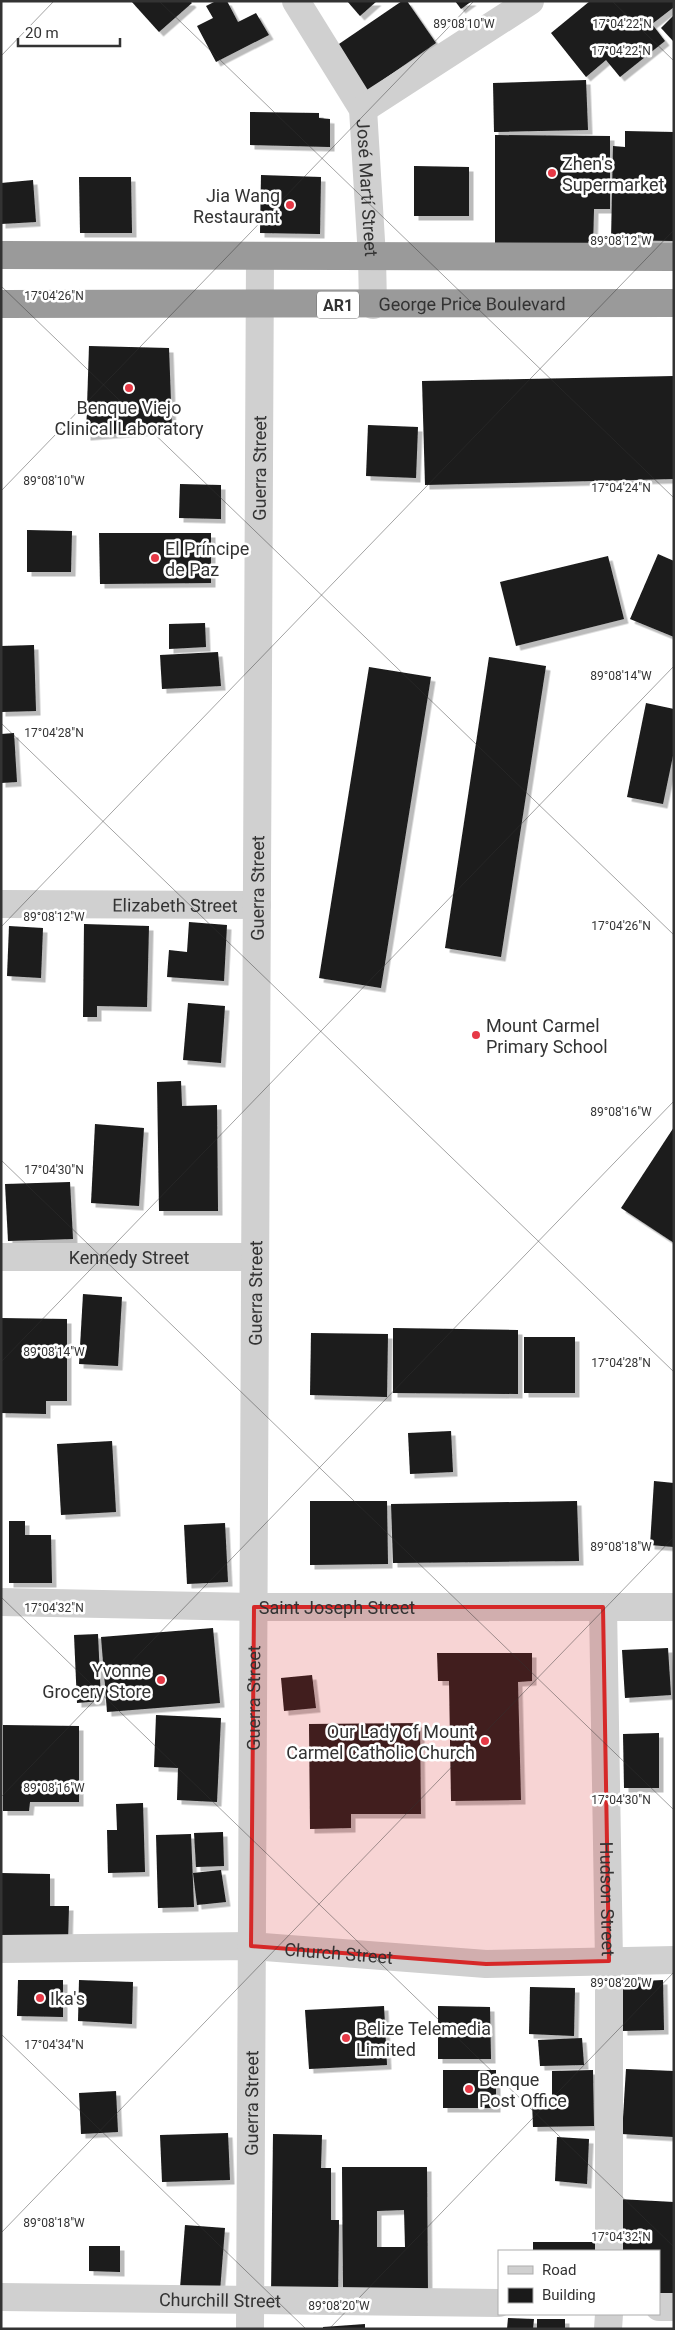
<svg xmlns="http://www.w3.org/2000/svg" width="675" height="2330" font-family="Roboto,sans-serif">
<defs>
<filter id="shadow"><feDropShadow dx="4.5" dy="4.5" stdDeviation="0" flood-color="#0004"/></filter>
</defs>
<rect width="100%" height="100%" fill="#fff"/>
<g fill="#1a1a1a" fill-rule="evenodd" filter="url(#shadow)">
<path d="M131,1H190L192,3L159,32Z"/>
<path d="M216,1H227L238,22L256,13L269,35L216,62L197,26L213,18L206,6Z"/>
<path d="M347,1H377L360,16Z"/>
<path d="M402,1H407L436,43L367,91L336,46Z"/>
<path d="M455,1H472L461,9Z"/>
<path d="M590,1H674V7L652,24L665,41L620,77L606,60L586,77L551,33Z"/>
<path d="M674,15V42L661,28Z"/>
<path d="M586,80L588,130L494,132L493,83Z"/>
<path d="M250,112L319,113V118L330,119V147L250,145Z"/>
<path d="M625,131L674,132V241L611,240L613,146L625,147Z"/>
<path d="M495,135L610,136V209H594L593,247L495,246Z"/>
<path d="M414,166L469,167V216H414Z"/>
<path d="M261,175L321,177L320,234L260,233Z"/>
<path d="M79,177H131L132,233H80Z"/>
<path d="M33,180L36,222L1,224V183Z"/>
<path d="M89,346L169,348L172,429L86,436Z"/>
<path d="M674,376V479L425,485L422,381Z"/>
<path d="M368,425L418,427L416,478L366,476Z"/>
<path d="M180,484L221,485V519L179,518Z"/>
<path d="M27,530L72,531L71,572H27Z"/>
<path d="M99,533H211V583L100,584Z"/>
<path d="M658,554L674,561V637L630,619Z"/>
<path d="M608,556L624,619L516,646L500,582Z"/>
<path d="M205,623L206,647L169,649V624Z"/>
<path d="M34,645L36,711L1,712V646Z"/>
<path d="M218,652L221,686L162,689L160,655Z"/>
<path d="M489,657L546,666L501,957L445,948Z"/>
<path d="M369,667L431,677L381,988L319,978Z"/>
<path d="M646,703L674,709V751L663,804L627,797Z"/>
<path d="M14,733L17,782L1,783V734Z"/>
<path d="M189,922L227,925L224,981L167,977L169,950L187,952Z"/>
<path d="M84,924L149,926L147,1007L97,1006V1017H83Z"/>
<path d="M9,926L43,928L41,978L7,976Z"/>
<path d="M188,1003L225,1006L221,1063L183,1060Z"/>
<path d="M181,1081L182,1106L217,1105L218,1211H159L157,1082Z"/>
<path d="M95,1124L144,1128L139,1206L91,1203Z"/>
<path d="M674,1127V1243L621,1208Z"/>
<path d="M70,1182L73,1239L8,1241L5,1184Z"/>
<path d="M83,1294L122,1297L118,1366L79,1364Z"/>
<path d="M1,1318L67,1319V1401H46V1414L1,1413Z"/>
<path d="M393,1328L518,1330V1394L393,1393Z"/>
<path d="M311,1333L388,1334L387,1397L310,1395Z"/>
<rect x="524" y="1337" width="51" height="56"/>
<path d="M451,1431L453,1472L410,1474L408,1433Z"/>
<path d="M112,1441L116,1512L61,1515L57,1444Z"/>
<path d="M654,1481L674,1483V1547L650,1545Z"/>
<path d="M310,1501H387L388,1564L310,1565Z"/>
<path d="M577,1501L579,1561L393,1563L391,1504Z"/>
<path d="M9,1521H25V1535H51L52,1583H9Z"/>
<path d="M225,1523L228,1582L187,1584L184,1525Z"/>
<path d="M213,1628L220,1703L107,1712L101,1637Z"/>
<path d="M98,1634L101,1701L77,1703L74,1635Z"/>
<path d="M668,1648L671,1695L625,1698L622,1650Z"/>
<path d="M437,1653H532V1681L518,1682L521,1800L451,1801L449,1681H438Z"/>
<path d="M312,1675L316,1708L284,1711L281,1678Z"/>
<path d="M156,1715L221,1718L217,1802L177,1800L178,1768L154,1767Z"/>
<path d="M420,1723L421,1814H351V1828L310,1829L309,1724Z"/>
<path d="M3,1725L79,1726V1802H30L29,1811H3Z"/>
<path d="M659,1733V1788H624L623,1734Z"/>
<path d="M143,1803L145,1872L108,1873L107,1830H117L116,1804Z"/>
<path d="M223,1832L224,1866L196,1867L194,1833Z"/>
<path d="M191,1834L194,1907L158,1908L156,1835Z"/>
<path d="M221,1870L226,1902L197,1905L193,1873Z"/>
<path d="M1,1873L50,1874V1906H69L68,1943L1,1942Z"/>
<path d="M18,1980H63V2017L17,2016Z"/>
<path d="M79,1980L133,1982L132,2024L78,2021Z"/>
<path d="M663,1980L664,2030L623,2031L621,1982Z"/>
<path d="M530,1987L575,1988L574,2036L529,2034Z"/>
<path d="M384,2006L387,2065L309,2069L305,2010Z"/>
<path d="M438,2006L490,2007L491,2059H438Z"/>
<path d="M582,2038L584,2065L540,2066L538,2040Z"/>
<path d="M626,2069L674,2071V2137L622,2134Z"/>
<rect x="443" y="2070" width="53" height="38"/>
<path d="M593,2070L594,2126L533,2127L532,2102H552V2071Z"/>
<path d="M116,2091L118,2132L81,2134L79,2093Z"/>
<path d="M228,2133L230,2180L162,2182L160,2135Z"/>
<path d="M273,2134L322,2135L321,2168H331V2220H339L338,2297L271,2295Z"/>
<path d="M557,2137L589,2139L587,2184L555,2181Z"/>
<path d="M342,2167H427L428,2295H343ZM404,2210L405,2247H377V2211Z"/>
<path d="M618,2199L674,2202V2294L659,2293V2251H616Z"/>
<path d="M185,2225L225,2228L220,2291L180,2288Z"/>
<rect x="533" y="2242" width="62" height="9"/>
<path d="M89,2246H120V2272L89,2271Z"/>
<path d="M508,2318L534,2319L533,2329H507Z"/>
<rect x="537" y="2319" width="28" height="10"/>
<path d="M365,2324V2329H323V2327Z"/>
</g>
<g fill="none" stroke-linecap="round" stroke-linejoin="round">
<g stroke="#d0d0d0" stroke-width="28">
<path id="s1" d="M296,1L363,109L372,257L373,305"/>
<path d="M363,109L530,1"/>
<path id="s2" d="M1,904L257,905"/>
<path id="s3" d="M1,1257H255"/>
<path id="s4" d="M1,1602L254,1607H674"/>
<path id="s5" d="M603,1607L609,1961V2251"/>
<path id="s6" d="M1,1949L251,1946L486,1964L674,1960"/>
<path id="s7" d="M1,2297L499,2303"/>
<path d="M659,2307H674"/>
<path id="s8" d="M250,2329L260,257"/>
<path d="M608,2329L609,2314"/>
</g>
<g stroke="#9a9a9a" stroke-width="28">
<path d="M1,255L674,257"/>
<path id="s9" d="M1,304L674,303"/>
</g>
</g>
<path fill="#d62828" fill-opacity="0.2" stroke="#d62828" stroke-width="4" stroke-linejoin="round" d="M254,1607H603L609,1961L486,1964L251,1946Z"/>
<path fill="none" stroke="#333" stroke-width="1" stroke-opacity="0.45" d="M159,1L674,498M612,1L674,61M1,56L54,1M1,286L674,935M1,491L474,1M1,723L674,1372M1,927L674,230M1,1160L674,1810M1,1362L674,666M1,1597L674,2247M1,1797L674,1101M1,2034L306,2329M1,2233L674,1537M329,2329L674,1972"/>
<g fill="#e63946" stroke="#fff" stroke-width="2">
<circle cx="552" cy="173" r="5"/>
<circle cx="290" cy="205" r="5"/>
<circle cx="129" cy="388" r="5"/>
<circle cx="155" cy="558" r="5"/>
<circle cx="476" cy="1035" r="5"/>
<circle cx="161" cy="1680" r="5"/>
<circle cx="485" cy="1741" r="5"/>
<circle cx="40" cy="1998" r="5"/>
<circle cx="346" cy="2038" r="5"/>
<circle cx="469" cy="2089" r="5"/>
</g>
<g text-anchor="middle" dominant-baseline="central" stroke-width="5" stroke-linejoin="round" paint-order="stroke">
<rect fill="#fff" stroke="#707070" stroke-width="1" x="317" y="291.5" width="42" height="27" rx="4"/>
<g font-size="16" font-weight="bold" fill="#333">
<text x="338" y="305">AR1</text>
</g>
<g font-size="18" fill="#333" stroke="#fff" text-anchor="start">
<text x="562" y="163">Zhen's<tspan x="562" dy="21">Supermarket</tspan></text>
<text x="280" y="195" text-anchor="end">Jia Wang<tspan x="280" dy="21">Restaurant</tspan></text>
<text x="129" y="407" text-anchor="middle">Benque Viejo<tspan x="129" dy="21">Clinical Laboratory</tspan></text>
<text x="165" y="548">El Príncipe<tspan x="165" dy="21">de Paz</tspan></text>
<text x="486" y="1025">Mount Carmel<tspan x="486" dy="21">Primary School</tspan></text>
<text x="151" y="1670" text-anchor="end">Yvonne<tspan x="151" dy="21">Grocery Store</tspan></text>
<text x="475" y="1731" text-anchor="end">Our Lady of Mount<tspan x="475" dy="21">Carmel Catholic Church</tspan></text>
<text x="50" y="1998">Ika's</text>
<text x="356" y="2028">Belize Telemedia<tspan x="356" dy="21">Limited</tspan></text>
<text x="479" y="2079">Benque<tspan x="479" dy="21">Post Office</tspan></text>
</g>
<g font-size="18" fill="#333" stroke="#fff">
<text stroke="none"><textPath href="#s1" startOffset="206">José Martí Street</textPath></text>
<text stroke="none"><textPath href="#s9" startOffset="471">George Price Boulevard</textPath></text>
<text stroke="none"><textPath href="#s8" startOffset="1861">Guerra Street</textPath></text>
<text stroke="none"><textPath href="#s8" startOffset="1441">Guerra Street</textPath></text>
<text stroke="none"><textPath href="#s2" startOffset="174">Elizabeth Street</textPath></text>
<text stroke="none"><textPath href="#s3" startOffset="128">Kennedy Street</textPath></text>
<text stroke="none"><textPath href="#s8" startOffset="1036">Guerra Street</textPath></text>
<text stroke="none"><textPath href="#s4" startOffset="336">Saint Joseph Street</textPath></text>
<text stroke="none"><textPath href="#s8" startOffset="631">Guerra Street</textPath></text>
<text stroke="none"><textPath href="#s5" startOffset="292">Hudson Street</textPath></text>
<text stroke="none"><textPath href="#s6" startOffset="338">Church Street</textPath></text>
<text stroke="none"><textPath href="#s8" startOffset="226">Guerra Street</textPath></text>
<text stroke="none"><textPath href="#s7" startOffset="219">Churchill Street</textPath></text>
</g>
</g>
<g font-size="12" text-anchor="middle" fill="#333" stroke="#fff" stroke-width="5" stroke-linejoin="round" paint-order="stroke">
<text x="622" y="28">17°04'22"N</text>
<text x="464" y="28">89°08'10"W</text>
<text x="621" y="55">17°04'22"N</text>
<text x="621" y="245">89°08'12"W</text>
<text x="54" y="300">17°04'26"N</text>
<text x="54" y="485">89°08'10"W</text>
<text x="621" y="492">17°04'24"N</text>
<text x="621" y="680">89°08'14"W</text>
<text x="54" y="737">17°04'28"N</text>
<text x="54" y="921">89°08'12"W</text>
<text x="621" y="930">17°04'26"N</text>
<text x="621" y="1116">89°08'16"W</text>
<text x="54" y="1174">17°04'30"N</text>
<text x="54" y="1356">89°08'14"W</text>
<text x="621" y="1367">17°04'28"N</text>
<text x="621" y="1551">89°08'18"W</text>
<text x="54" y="1612">17°04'32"N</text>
<text x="54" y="1792">89°08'16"W</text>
<text x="621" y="1804">17°04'30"N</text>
<text x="621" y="1987">89°08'20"W</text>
<text x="54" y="2049">17°04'34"N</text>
<text x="54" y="2227">89°08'18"W</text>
<text x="621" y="2241">17°04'32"N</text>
<text x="339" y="2310">89°08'20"W</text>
</g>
<rect width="675" height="2330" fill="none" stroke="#333333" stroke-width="5"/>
<rect x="498" y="2250" width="162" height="65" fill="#ffffff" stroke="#adadad"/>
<rect x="508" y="2266" width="25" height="8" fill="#d0d0d0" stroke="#adadad"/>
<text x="542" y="2275" font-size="15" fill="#333333">Road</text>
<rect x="508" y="2288" width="25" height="15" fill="#1a1a1a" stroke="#adadad"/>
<text x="542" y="2300" font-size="15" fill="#333333">Building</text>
<path d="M18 38v8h102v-8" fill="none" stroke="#333333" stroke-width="2.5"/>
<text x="25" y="38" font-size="15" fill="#333333" stroke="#ffffff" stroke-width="4" paint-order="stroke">20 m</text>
</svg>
